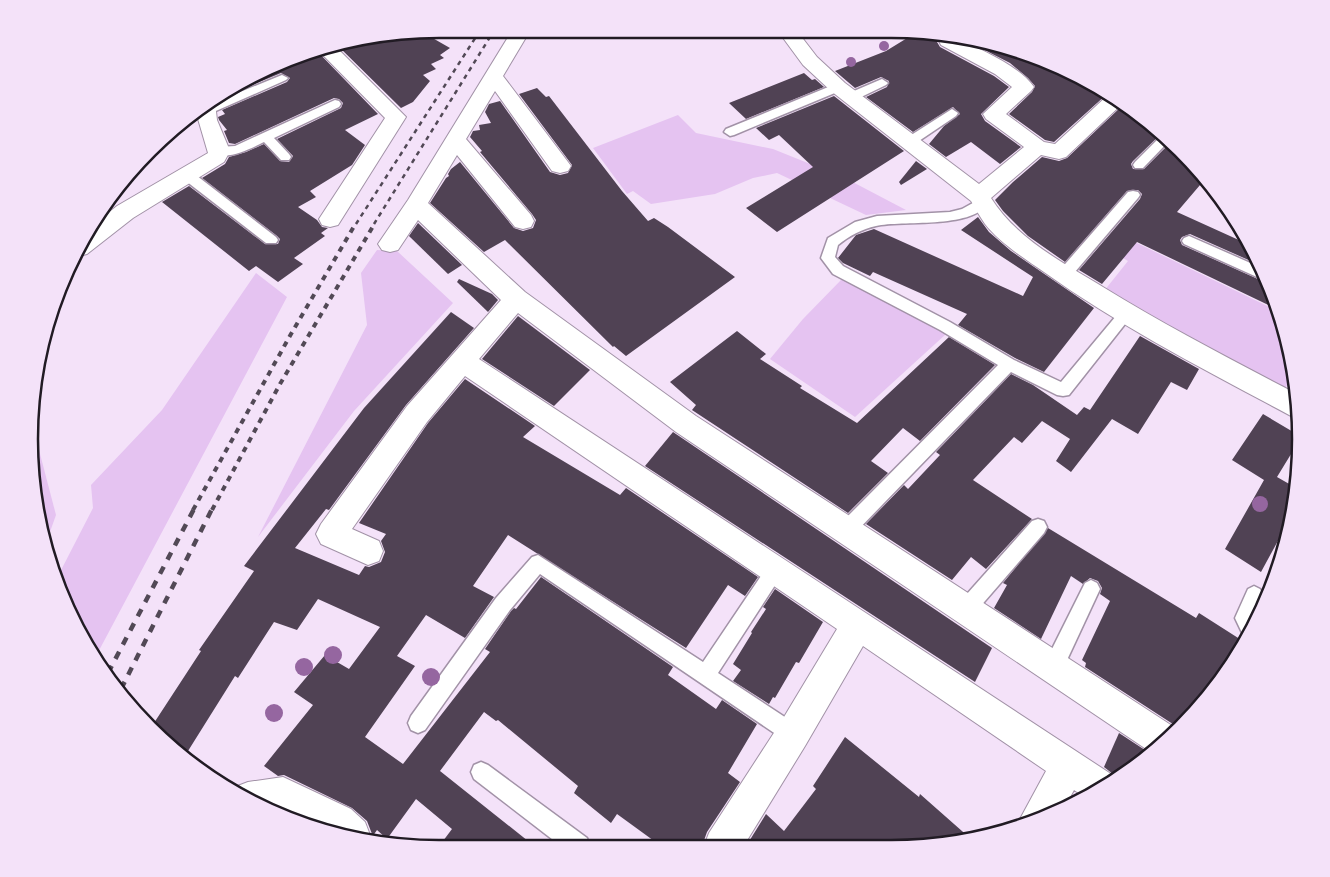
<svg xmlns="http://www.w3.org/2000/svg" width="1330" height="877" font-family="Lato,sans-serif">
<rect width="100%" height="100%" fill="#f4e2f9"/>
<g fill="#e5c3f1">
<path d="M678,115L696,133L773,149L845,178L906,210L866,215L777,173L753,178L715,194L651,204L633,191L627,194L593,148Z"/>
<path d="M1116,233L1280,312L1287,333L1294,372L1285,389L1104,291L1128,261L1104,247Z"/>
<path d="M377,250L397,251L453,303L354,411L258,537L367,325L361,273Z"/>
<path d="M256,273L287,297L95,658L84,644L58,576L93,508L91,485L162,410Z"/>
<path d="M842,279L946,334L855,417L770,359L803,319Z"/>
<path d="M33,427L56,515L46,543L37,519L31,429Z"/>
</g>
<g fill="#504254">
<path d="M422,32L450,48L440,55L444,58L431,64L436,69L423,75L430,81L413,102L401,108L337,45Z"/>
<path d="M917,32L948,33L939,36L937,42L940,47L994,76L1009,87L981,114L985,121L1021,147L1000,164L971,142L946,157L929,144L944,126L960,114L953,107L913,132L866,97L887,87L889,81L881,77L855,88L835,71L886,51Z"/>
<path d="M957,36L1072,71L1107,94L1054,142L1045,140L1009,114L1032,92L1035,86L1028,78L1010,63Z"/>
<path d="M315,49L378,114L345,130L365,145L352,165L310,191L316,197L298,207L317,220L322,227L328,228L321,233L325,236L294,258L303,264L278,282L256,266L249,271L162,202L189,186L265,244H278L280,239L277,236L202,178L225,164L229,157L246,152L264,144L280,161L289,162L293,156L277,139L341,108L343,103L339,99L334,98L235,144L229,143L224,131L227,130L219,120L218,117L225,114L222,110L287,82L290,78L281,73L226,96L222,92L306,51Z"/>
<path d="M804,73L812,80L815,79L824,87L746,119L729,103Z"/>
<path d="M537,88L546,97L549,96L622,191L648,221L654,218L668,227L735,277L626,356L614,346L613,347L505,240L484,252L430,203L446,178L449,176L448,174L451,169L460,162L514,228L523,231L533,228L536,220L532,214L480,152L482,151L470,137L473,131L480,130L479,125L491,123L485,112L489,104L500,101L550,172L560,175L568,173L572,165L519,94Z"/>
<path d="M834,96L904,151L777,232L746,208L813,167L779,135L769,140L756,128Z"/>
<path d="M1123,105L1163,132L1133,161L1131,164L1133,169H1144L1172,141L1206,178L1177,212L1252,246L1262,266L1190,234L1182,237L1180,240L1182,245L1269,284L1279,310L1137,242L1102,284L1079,270L1140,199L1142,194L1138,190L1127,191L1065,262L1028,236L1003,211L995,200L1013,182L1042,157L1059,161L1067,158Z"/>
<path d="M916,161L927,169L901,185L899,182Z"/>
<path d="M978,217L989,232L1011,251L1094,308L1044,372L1015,358L958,325L967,314L873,272L870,276L843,263L838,258L856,235L874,229L1023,296L1033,277L961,230Z"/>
<path d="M418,223L462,265L448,274L409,236Z"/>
<path d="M459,279L492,294L498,300L488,312L457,282Z"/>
<path d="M451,312L474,328L406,405L329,510L326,509L295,548L359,575L365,566L369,567L381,562L385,552L381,541L386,534L359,523L428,423L465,379L535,426L523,437L620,495L626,488L758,577L745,596L728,585L686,648L508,535L473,586L494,597L465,638L426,615L397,656L415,666L365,737L403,764L490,652L485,649L511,611L514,608L516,609L541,577L673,667L668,675L716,709L722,700L757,724L728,773L740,782L707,832L702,846H661L617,814L611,823L574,793L578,786L498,720L496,721L484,712L440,771L533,845H440L452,829L416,799L387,839L377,830L370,840L372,834L367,821L352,808L284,775L278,776L264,766L313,705L294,692L325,655L349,669L380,627L318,599L297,630L274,622L238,678L235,676L188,751L164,741L152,726L201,651L199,650L254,571L244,566L364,408Z"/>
<path d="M518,316L590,370L554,406L482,359Z"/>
<path d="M737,331L766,354L760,359L802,386L800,388L857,423L949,337L995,365L920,441L903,428L871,461L888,473L848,513L692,410L696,405L670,382Z"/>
<path d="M1140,336L1199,369L1187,390L1171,382L1138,434L1112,419L1071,472L1056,461L1070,439L1042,421L1022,443L1014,437L973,480L1032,519L986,569L971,557L952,580L866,524L904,485L908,489L940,455L936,452L1011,374L1033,385L1077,415L1084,407L1090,410Z"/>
<path d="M1263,414L1300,436L1299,441L1277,477L1298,489L1293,513L1261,572L1225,549L1264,480L1232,460Z"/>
<path d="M673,432L992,648L975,682L645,466Z"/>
<path d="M1048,528L1196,618L1199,613L1246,643L1199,709L1179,728L1085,667L1086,663L1082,660L1110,601L1100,594L1102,588L1098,581L1090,578L1083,584L1071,576L1041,639L994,608L1007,585L1003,583Z"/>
<path d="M775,589L823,622L799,663L796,662L775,698L773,697L769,704L733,681L741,670L733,664L752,633L751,632L766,609L763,607Z"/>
<path d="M1119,733L1151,754L1141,764L1118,778L1104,767Z"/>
<path d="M845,737L919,797L920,794L971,839L918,847H751L748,843L766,814L784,831L816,789L813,786Z"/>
</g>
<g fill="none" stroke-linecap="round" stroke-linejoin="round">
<defs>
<g id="service">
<path d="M282,75L288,78L286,80L209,114H201L199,111L201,108Z"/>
<path d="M882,79L888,83L886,85L855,100H847L845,97L847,94Z"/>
<path d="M838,83L842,84L844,87L842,90L734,135L730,136L724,132L726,129Z"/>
<path d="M335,100L339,101L341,104L339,107L274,138L289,154L291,157L289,160H281L264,142C252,148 223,163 213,151L219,147L235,146Z"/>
<path d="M952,109L958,113L956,116L913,145H905L903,142L905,139Z"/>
<path d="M1164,133L1170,140L1143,168H1135L1133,165L1135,162Z"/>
<path d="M187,171L192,172L276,237L278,240L276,243H266L182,178L181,175Z"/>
<path d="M1133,191L1138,192L1140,195L1138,198L1069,279L1064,280L1059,279L1057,275L1059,271L1128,192Z"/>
<path d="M980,199L985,201L987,204C971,229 902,220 876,226C862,229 849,236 838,245L835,257L843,266L950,322L1014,360L1061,382L1121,310L1126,308L1131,310L1133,314L1069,395L1063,396L1057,395L1011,372L851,537L845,539L839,537L836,531L839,525L998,365L940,330L833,274L821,258L828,238L855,222L877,216L950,212L962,209Z"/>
<path d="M1189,236L1264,269L1268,282L1184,244L1182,241L1184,238Z"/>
<path d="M1038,519L1044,521L1047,527L1044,533L972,616L965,619L958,616L956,610L958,604L1032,521Z"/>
<path d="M538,555L703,662L769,564L775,561L781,564L784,570L781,576L718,673L800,727L803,734L800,741L793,744L786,741L540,574L510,610L425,730L418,733L411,730L408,723L411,716L496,598L532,557Z"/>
<path d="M1091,580L1097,583L1100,589L1060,675L1053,678L1046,675L1043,668L1046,661L1085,583Z"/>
<path d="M1254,586L1260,589L1263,595L1254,617L1256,621L1248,640L1245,639L1235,618L1248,589Z"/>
<path d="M481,762L488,765L587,838L590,846H561L474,779L471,772L474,765Z"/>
</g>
<g id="minor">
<path d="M513,29H531L503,76L571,166L568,171L560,173L552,171L495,91L466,139L531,215L534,221L531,227L523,229L515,227L457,155L428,203L525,292L696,416L1177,729L1152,753L676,432L518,313L479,359L1114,776L1116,779L1086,798L1074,790L1063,810L1022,825L1020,819L1046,771L863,646L805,746L743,847L704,846L709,833L781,722L837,629L465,376L427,422L352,529L379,541L383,551L379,561L368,565L321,544L316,534L321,524L407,406L501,300L418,220L398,250L390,252L382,250L378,244L408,200Z"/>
<path d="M778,31H797L817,57L845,83L979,184L1024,147L986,119L983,114L1012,87L995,74L941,45L939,41L941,37L948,35L955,37C978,49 1019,65 1034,87L1031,91L1006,114L1044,142L1055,144L1108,95L1122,104L1066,157L1059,159L1041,155L991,198C1016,238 1063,263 1103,287C1166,326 1232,360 1297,394L1300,419L1291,416C1207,371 1121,327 1044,272C1025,259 999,242 985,224C980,217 976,209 971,201L831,91L803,65Z"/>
<path d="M335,46L406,117L338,225L330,227L322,225L319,219L385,118L317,49Z"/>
<path d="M210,98L215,103L217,120L230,151L224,162L133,218L87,254L79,256L75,255L93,225L117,206L208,153L196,112Z"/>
<path d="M283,777L351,809L365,822L370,835L368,840L258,806L234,790L235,787L248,782Z"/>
</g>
</defs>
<use href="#service" stroke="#a292a7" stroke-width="3"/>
<use href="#minor" stroke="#a292a7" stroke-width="2"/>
<use href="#service" fill="#fff" fill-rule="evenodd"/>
<use href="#minor" fill="#fff" fill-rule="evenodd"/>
<g stroke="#524956" stroke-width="2.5" stroke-dasharray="4.5 4.5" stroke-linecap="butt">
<path d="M356,224L481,29"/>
<path d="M374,224L495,29"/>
</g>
<g stroke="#524956" stroke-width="4" stroke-dasharray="5.5 5.5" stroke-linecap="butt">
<path d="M193,510L291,334L356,223"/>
<path d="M212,510L280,384L375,223"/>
</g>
<g stroke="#524956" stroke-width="4.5" stroke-dasharray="8 8" stroke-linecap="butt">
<path d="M108,673L194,509"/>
<path d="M121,689L212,509"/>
</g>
</g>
<g fill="#9566a0">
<circle cx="884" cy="46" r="5"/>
<circle cx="851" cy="62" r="5"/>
<circle cx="1260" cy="504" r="8"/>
<circle cx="333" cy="655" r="9"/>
<circle cx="304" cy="667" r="9"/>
<circle cx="431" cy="677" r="9"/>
<circle cx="274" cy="713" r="9"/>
</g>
<path d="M0 0H1330V877H0ZM439 38H891A401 401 0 0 1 1292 439V439A401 401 0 0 1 891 840H439A401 401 0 0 1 38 439V439A401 401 0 0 1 439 38Z" fill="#f4e2f9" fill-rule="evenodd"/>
<path fill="none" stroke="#211b24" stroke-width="2.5" d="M439 38H891A401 401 0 0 1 1292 439V439A401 401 0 0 1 891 840H439A401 401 0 0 1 38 439V439A401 401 0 0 1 439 38Z"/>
</svg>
